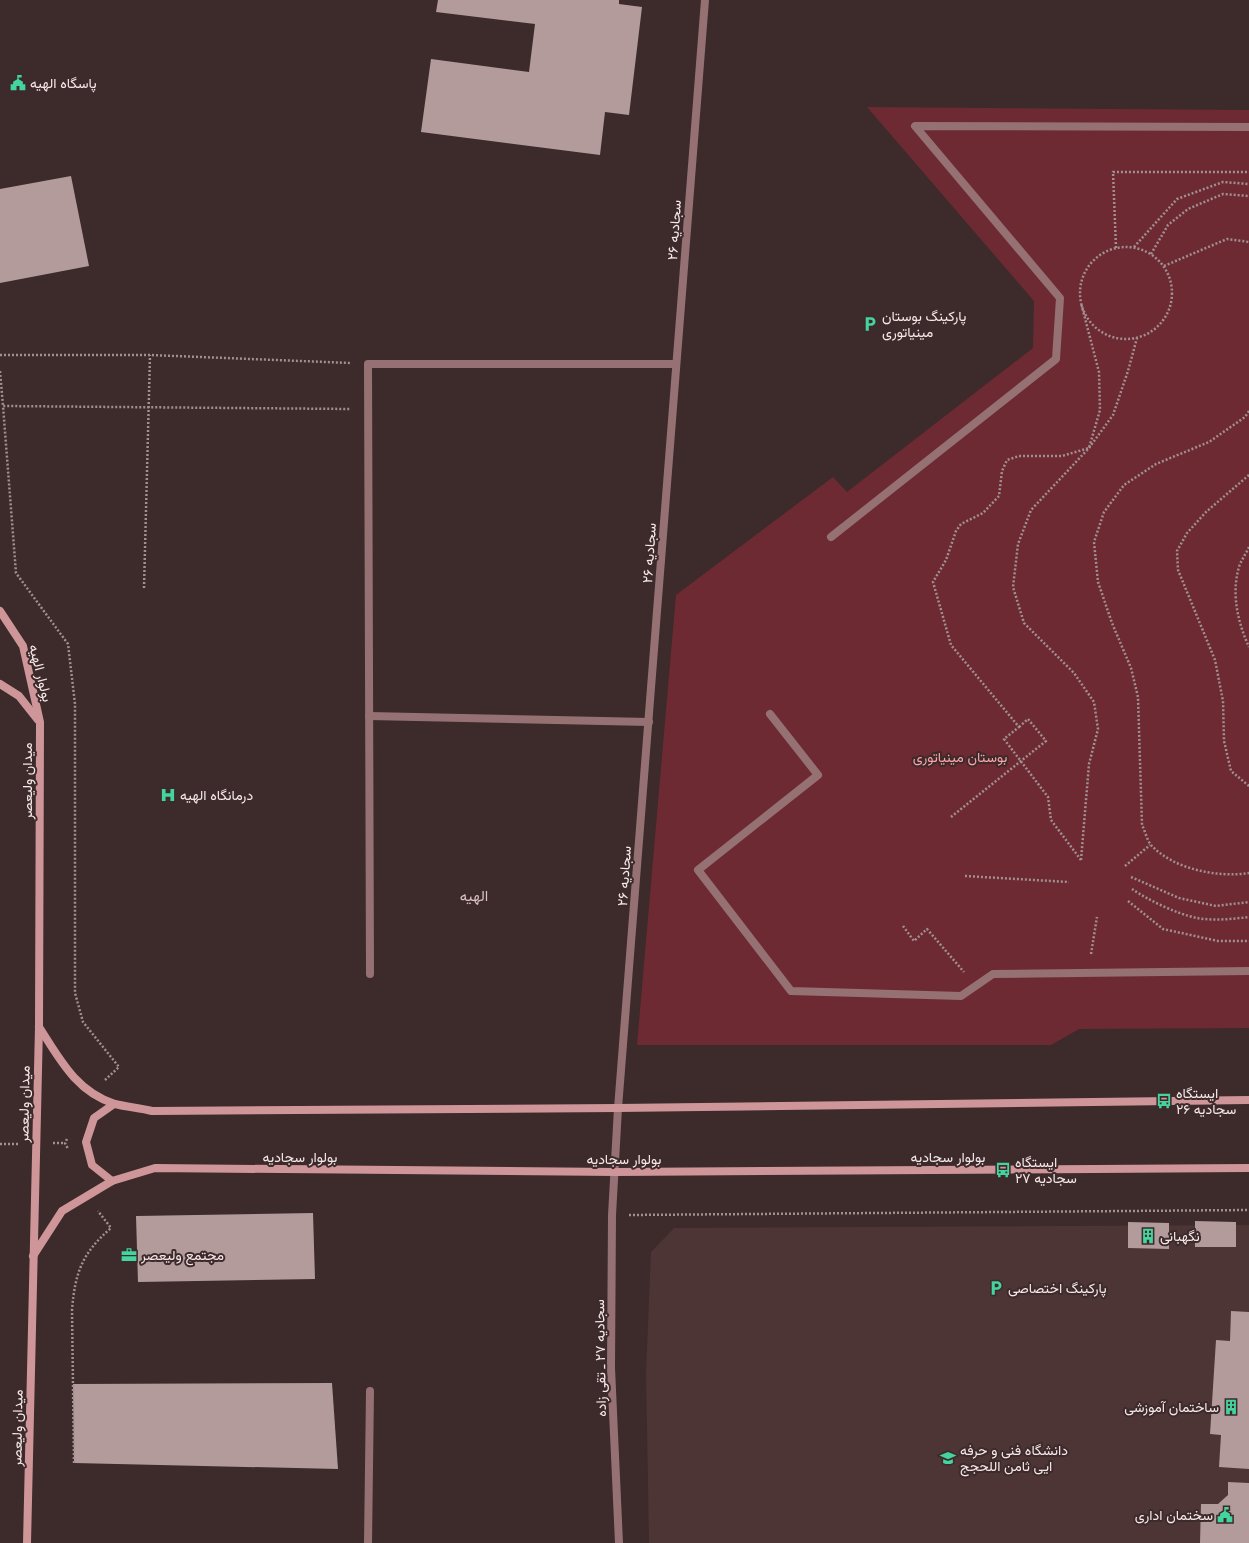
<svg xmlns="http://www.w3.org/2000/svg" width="1249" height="1543" font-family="Mulish,Vazirmatn,sans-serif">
<rect width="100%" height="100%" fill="#3d2a2b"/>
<path fill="#4d3435" d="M1249,1225V1543H649L646,1373L651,1252L674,1228Z"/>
<path fill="#6e2a33" d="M867,107L1249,110V1028L1079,1029L1051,1045H637L676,595L833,477L847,492L1033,348L1034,301Z"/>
<g fill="#b39b9c">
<path d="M438,0H619V4L642,7L629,115L605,112L600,155L421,132L431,59L529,72L535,24L436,12Z"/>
<path d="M71,176L89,266L0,283V189Z"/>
<path d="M313,1213L315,1279L138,1282L136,1216Z"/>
<path d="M1195,1221L1236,1222V1247H1195Z"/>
<path d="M1128,1222L1169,1223V1249L1128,1248Z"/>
<path d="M1231,1311L1249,1312V1469L1219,1467L1221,1435L1210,1434L1216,1340L1230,1341Z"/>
<path d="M332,1383L338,1469L74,1463L73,1384Z"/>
<path d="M1228,1482L1249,1483V1543H1200L1201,1504H1218L1228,1495Z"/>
</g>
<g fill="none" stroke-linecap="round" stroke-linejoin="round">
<g stroke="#a09091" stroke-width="2.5" stroke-dasharray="2 2" stroke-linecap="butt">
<path d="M1134,247L1177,199L1223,182L1249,184"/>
<circle cx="1126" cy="293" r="46"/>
<path d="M1116,248L1113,172H1249"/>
<path d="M1151,254L1168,225L1188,209L1223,194L1249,196"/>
<path d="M1164,266L1227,239L1249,242"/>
<path d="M0,355H150L351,363"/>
<path d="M0,371L3,406"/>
<path d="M1249,411L1245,417L1209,442L1156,464L1124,485L1104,512L1094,542L1098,582L1112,623L1131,668L1138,697L1142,825C1145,831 1147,840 1151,845C1173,869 1218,878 1249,873"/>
<path d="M1249,475L1206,512L1187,533L1177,551L1178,570L1215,660L1223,701L1224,741L1231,771L1249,786"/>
<path d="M1249,547C1246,554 1241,560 1239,567C1231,594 1238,623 1249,647"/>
<path d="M144,588L150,355"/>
<path d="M951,817L1046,741L1028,719L1019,727"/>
<path d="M1081,860L1051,820L1048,797L1004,739L1019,727L951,645L933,582L946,560L956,531L961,524L983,513L999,496L1002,471L1007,460L1019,456H1062L1089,448L1100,410L1099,372L1081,303"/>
<path d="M1081,860L1089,764L1098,729L1094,702L1074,673L1024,623L1013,587L1018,544L1031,510L1089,448L1113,415L1128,371L1137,338"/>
<path d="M1125,866L1150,845"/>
<path d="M965,876L1069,882"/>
<path d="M1131,877L1179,898L1216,906L1249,902"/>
<path d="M1132,889C1148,900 1177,914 1197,918C1214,921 1232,919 1249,917"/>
<path d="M1128,901L1163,929L1218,941H1249"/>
<path d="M903,926L914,941L927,929L964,972"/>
<path d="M1091,954L1097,917"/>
<path d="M105,1080L119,1067L83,1022L75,993V704L68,644L16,573L3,406L350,409"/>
<path d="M67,1139L65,1143L68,1149"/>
<path d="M53,1143H65"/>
<path d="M0,1144H18"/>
<path d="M629,1215L1249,1210"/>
<path d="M74,1463L72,1310C75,1273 82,1253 111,1228L98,1211"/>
</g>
<g stroke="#957173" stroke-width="8">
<path d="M831,537L1056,359L1060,298L915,126L1249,127"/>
<path d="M770,714L818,775L698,870L791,991L961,996L993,974L1249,971"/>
</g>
<g stroke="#957173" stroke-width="8">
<path d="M369,716L649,722"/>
<path d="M370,974L368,364H676"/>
<path d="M368,1543L370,1391"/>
<path d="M619,1543L611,1368L612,1215L618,1108L705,0"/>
</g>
<g stroke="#cf9699" stroke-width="8">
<path d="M0,611L23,646L40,722L39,1027L27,1543"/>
<path d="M0,684L19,696L38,720"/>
<path d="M39,1027C59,1058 76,1092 115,1104C127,1107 140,1108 152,1111L618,1108L1249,1100"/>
<path d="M112,1181L92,1165L86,1142L94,1118L114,1104"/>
<path d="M33,1256L62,1211L112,1181L155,1168L616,1172L1249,1168"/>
</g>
</g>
<defs>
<symbol id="civic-bare" viewBox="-9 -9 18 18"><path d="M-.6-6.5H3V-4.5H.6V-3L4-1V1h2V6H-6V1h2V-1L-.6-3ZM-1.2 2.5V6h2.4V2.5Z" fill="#43d4a0" stroke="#3d2a2b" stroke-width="2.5" paint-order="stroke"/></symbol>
<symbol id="parking-bare" viewBox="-9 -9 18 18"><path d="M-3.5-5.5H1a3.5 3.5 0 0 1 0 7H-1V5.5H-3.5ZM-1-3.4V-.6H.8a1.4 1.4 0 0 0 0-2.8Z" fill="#43d4a0" stroke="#3d2a2b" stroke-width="2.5" paint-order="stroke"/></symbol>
<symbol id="hospital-bare" viewBox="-9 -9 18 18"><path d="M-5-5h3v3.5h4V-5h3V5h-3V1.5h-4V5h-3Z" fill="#43d4a0" stroke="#3d2a2b" stroke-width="2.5" paint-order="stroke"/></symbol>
<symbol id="bus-bare" viewBox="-9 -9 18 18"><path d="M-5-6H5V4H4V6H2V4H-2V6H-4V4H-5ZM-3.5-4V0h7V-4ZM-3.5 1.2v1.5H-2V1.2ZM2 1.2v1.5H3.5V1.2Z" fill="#43d4a0" stroke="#3d2a2b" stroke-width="2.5" paint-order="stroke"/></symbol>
<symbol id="building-bare" viewBox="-9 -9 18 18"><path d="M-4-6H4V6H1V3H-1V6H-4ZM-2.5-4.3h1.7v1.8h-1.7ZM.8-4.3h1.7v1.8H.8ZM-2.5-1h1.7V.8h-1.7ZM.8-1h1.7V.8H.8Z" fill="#43d4a0" stroke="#3d2a2b" stroke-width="2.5" paint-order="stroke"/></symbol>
<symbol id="office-bare" viewBox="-9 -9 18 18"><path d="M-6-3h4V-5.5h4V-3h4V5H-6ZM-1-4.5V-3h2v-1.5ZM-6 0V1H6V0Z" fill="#43d4a0" stroke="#3d2a2b" stroke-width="2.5" paint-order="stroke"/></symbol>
<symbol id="university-bare" viewBox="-9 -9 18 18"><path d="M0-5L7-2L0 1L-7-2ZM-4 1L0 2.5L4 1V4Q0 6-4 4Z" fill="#43d4a0" stroke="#3d2a2b" stroke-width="2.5" paint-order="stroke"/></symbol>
</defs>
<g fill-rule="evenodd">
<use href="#civic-bare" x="7" y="72" width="22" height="22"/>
<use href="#parking-bare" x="859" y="313" width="22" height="22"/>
<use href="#hospital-bare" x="157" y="784" width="22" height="22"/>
<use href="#bus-bare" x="1153" y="1090" width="22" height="22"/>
<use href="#bus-bare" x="992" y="1159" width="22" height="22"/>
<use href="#building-bare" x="1137" y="1225" width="22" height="22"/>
<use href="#office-bare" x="118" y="1244" width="22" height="22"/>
<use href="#parking-bare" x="985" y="1277" width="22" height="22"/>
<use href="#building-bare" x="1220" y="1396" width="22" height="22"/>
<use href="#university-bare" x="937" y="1447" width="22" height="22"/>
<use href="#civic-bare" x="1214" y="1504" width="22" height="22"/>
</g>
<g text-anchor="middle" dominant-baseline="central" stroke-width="4" stroke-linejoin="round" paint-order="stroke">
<g font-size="14" fill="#f6e8e9" stroke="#3d2a2b" text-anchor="start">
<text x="30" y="83">پاسگاه الهیه</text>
<text x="882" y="316">پارکینگ بوستان<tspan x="882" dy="16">مینیاتوری</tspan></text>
<text x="180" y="795">درمانگاه الهیه</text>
<text x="1176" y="1093">ایستگاه<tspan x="1176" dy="16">سجادیه ۲۶</tspan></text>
<text x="1015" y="1162">ایستگاه<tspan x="1015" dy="16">سجادیه ۲۷</tspan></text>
<text x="1160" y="1236">نگهبانی</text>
<text x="141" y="1255">مجتمع ولیعصر</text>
<text x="1008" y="1288">پارکینگ اختصاصی</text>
<text x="1219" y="1407" text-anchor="end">ساختمان آموزشی</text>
<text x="960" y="1450">دانشگاه فنی و حرفه<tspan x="960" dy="16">ایی ثامن اللحجج</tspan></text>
<text x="1213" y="1515" text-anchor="end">سختمان اداری</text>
</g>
<g font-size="14" fill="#f6e8e9" stroke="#3d2a2b">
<text transform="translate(674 230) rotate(-86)">سجادیه ۲۶</text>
<text transform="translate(649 553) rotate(-86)">سجادیه ۲۶</text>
<text transform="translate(41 673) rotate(76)">بولوار الهیه</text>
<text transform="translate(27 781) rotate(-90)">میدان ولیعصر</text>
<text transform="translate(624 876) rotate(-86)">سجادیه ۲۶</text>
<text transform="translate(24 1104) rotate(-89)">میدان ولیعصر</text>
<text x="300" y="1157">بولوار سجادیه</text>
<text x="948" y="1157">بولوار سجادیه</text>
<text x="624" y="1159">بولوار سجادیه</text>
<text transform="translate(600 1358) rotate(-91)">سجادیه ۲۷ ـ تقی زاده</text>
<text transform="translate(17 1428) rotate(-89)">میدان ولیعصر</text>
</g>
<g font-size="14" fill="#fba3aa" stroke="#3d2a2b">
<text x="960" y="757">بوستان مینیاتوری</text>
</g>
<g font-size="15" fill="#dbc1c2" stroke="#3d2a2b">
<text x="474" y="895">الهیه</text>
</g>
</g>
</svg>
